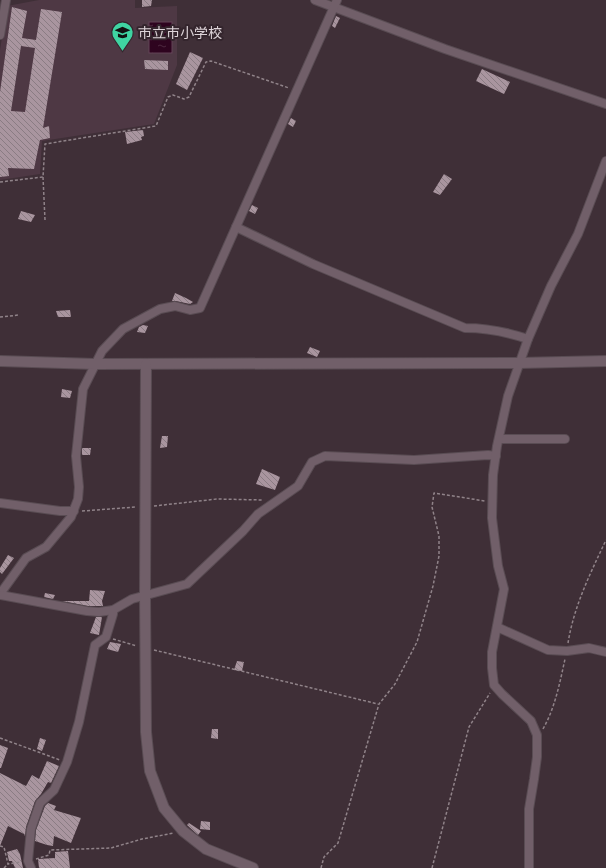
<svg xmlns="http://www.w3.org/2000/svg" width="606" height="868" font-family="Literata,'Noto Sans JP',serif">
<defs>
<pattern id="water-ripples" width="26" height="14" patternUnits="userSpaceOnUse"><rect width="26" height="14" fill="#2e041f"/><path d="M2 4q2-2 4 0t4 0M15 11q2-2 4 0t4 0" fill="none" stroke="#4c283f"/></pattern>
<pattern id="building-back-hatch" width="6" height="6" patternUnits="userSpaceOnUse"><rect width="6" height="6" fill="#a9959f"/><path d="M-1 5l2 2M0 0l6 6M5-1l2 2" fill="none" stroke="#8a7c83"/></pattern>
</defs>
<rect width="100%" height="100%" fill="#3f2f37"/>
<path fill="#4e3844" d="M39,0H135V8L177,6V65L154,124L42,141L40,174L0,180V50L7,6Z"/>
<rect fill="url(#water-ripples)" stroke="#634257" x="149" y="22" width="23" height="31"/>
<g fill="url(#building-back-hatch)" fill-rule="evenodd">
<path d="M142,0H152L151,6L142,7Z"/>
<path d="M12,7L27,11L22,38L36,40L41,9L62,12L43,128L49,126L50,138L40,140L34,169L8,168L9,176L0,177V92ZM21,46L35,48L25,112L11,111Z"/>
<path d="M336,16L340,18L335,28L332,26Z"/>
<path d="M190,52L203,58L187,90L176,84Z"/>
<path d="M144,60L168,61V70L145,69Z"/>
<path d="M482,69L510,82L504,94L476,81Z"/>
<path d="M291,118L296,121L293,127L288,124Z"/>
<path d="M143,130L144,136L141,137L142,140L127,144L125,132Z"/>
<path d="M444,174L452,179L440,195L433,192Z"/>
<path d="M252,205L258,208L255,214L249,211Z"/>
<path d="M21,211L35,215L31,222L18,219Z"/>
<path d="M175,293L186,298L193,302L190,304L176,301H172Z"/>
<path d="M70,310L71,317H58L56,311Z"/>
<path d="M143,325L148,326L145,333L137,332L139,327Z"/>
<path d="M310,347L320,351L317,357L307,353Z"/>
<path d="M62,389L72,391L70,398L61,397Z"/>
<path d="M162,436H168L167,447L160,448Z"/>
<path d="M82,448H91L90,455H82Z"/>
<path d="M262,469L280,477L275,490L256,484Z"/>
<path d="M8,555L14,558L2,574L0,572V568Z"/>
<path d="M90,590L105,591L102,601L103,606H88L62,601H89Z"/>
<path d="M45,593L55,595L53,599L44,597Z"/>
<path d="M96,617H102L99,635L90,633Z"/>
<path d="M110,642L121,644L118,652L107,649Z"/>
<path d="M237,661L244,662L242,671L234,670Z"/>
<path d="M212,729H218V739L211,738Z"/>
<path d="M40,738L46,740L42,751L37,749Z"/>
<path d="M0,745L8,748L1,768H0Z"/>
<path d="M47,761L59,766L51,783L48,782L41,794L35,801L26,827L25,836L24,834L8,826L0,846V773L26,786L32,775L39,779Z"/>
<path d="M48,803L56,806L54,810L81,818L71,843L54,836L53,846L47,845L35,841L36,830L45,806Z"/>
<path d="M201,821L210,822V830L200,829Z"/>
<path d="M189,823L201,831L198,835L187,825Z"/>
<path d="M17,849L20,854L23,868H15L12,861H9L7,852Z"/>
<path d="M68,851L70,868H39L38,859L55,858V852Z"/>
</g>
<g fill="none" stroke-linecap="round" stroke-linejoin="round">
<defs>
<g id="minor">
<path d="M315,0L445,49L606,104"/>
<path d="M0,35L6,0"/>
<path d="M236,227L313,264L465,328C487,328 507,332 528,339"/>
<path d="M499,439H565"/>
<path d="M0,503L60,511H74"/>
<path d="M0,594L26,558L46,547L71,517L78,499L79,487L76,456L83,389L102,351L123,329L160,309L175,306L190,310L200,308L337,0"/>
<path d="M0,595L87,611L99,612L113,610L132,599L187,584L243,531L258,514L298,486L312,462L325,456L414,460L488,455L496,456"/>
<path d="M497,627L548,650L567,651L589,648L606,652"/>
<path d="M31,868L28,861L31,829L40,803L54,790L67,762L79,722L95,645L106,637L113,614V610"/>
<path d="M529,868V809L534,779L537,757V735L531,721L502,694L494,685L492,668V652L504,589L498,566L492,518L493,475L497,446L508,396L528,339L551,286L578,234L606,161"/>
</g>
<g id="tertiary">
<path d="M0,361L95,364L519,363L606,361"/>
<path d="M146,364L145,594L146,732L150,771L164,808L183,831L206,849L253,868"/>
</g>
</defs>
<use href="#minor" stroke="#594c53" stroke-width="10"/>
<use href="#tertiary" stroke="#594c53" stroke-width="12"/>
<g stroke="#908389" stroke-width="1.5" stroke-dasharray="3 2" stroke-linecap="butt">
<path d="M43,177L45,220"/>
<path d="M0,182L43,177L45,144L156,126L168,97L173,95L184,99L189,97L206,62L211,61L289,88"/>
<path d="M0,317L19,315"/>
<path d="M154,506L217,499L263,500"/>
<path d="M82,511L136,507"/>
<path d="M113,639L137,646"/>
<path d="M568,643C574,606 590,574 606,540"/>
<path d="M154,650L378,704"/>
<path d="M543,729C555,708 560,682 565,659"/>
<path d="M0,738L60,760"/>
<path d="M0,846L4,847L8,864L21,862"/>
<path d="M36,859L49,855L50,850L111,848L142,839L174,833"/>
<path d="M4,868L8,864"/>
<path d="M321,868L324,857L338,843L379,704L395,684L417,642L433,586L439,556V536L432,507L434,493L485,501"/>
<path d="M432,868L469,727L490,693"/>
</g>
<use href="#minor" stroke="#715f69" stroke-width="8"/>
<use href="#tertiary" stroke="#715f69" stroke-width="10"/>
</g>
<defs>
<symbol id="school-pin" viewBox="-11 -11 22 30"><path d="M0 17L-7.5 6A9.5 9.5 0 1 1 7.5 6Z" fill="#3fd4a2" stroke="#34252d"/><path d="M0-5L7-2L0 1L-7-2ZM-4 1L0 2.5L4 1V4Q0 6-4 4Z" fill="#111"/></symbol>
</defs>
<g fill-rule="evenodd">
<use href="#school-pin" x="110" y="20" width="25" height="34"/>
</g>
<g text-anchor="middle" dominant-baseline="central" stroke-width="4" stroke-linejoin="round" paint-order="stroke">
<g font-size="14" fill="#ded4d9" stroke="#34252d" text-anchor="start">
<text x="138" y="32">市立市小学校</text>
</g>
</g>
</svg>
